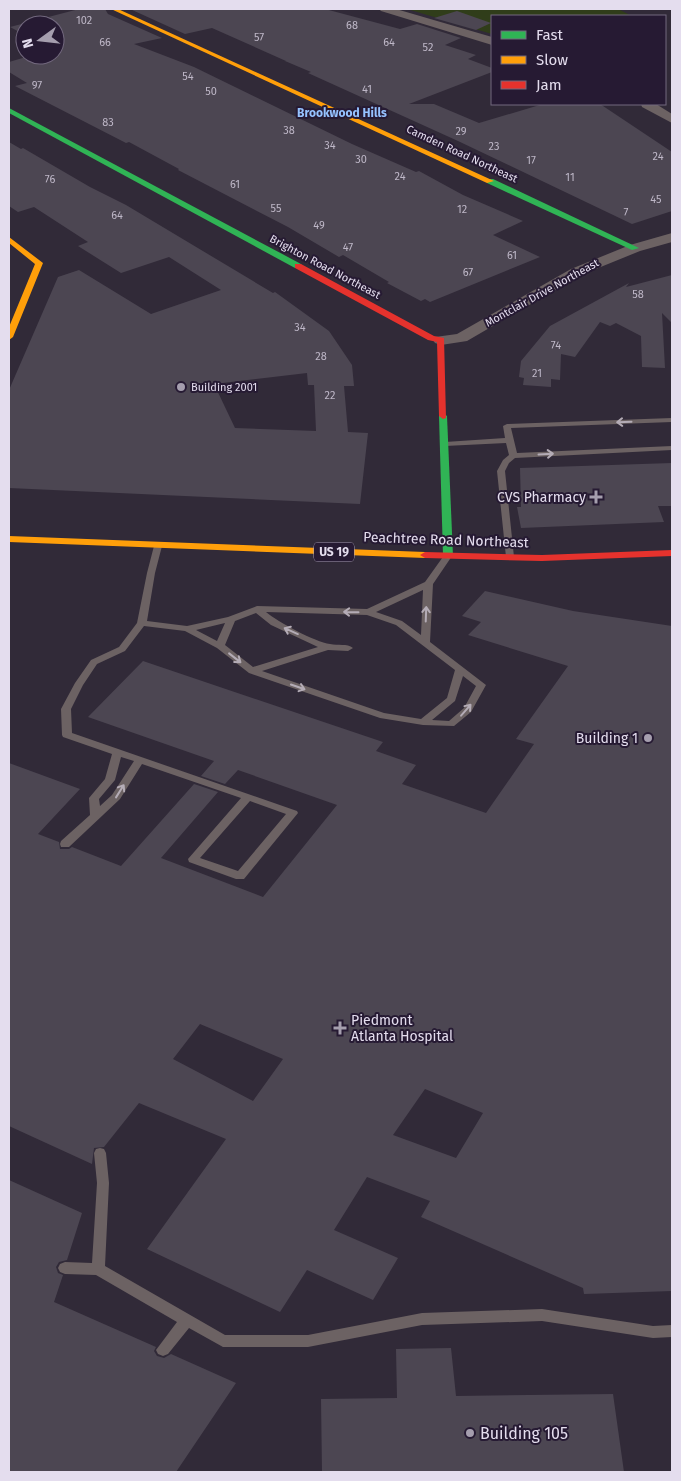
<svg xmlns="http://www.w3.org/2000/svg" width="681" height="1481" font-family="'Fira Sans',sans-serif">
<rect width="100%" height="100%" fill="#312a38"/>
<path fill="#303d1a" d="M407,9H618L632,16H492V34Z"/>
<g fill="#4c4652" fill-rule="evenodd">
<path d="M79,9H105L108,14L162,38L134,44L194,67L352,144L416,172L419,171L463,195L523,221L493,235L540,257L430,302L425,299L421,301L387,283L389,282L343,255L339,257L288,227L178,170L179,169L129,142L126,143L15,86L27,83L9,72V62L33,55H55V25H25V35L10,27Z"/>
<path d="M130,9H325L400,29L417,24L461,38L445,45L476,55L468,59L492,68V72L409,104H434L479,123L543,104H600L672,152V211L632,224L458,141L308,73L311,72L285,61H286L212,28L185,34Z"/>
<path d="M457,11L491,23L476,30L434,18Z"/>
<path d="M9,142L21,149L23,148L90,187L126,205L273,293L275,292L329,331L352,365L354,386H344L348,432L368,433L360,504L9,488V390L58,277L79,270L151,314L221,290L169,257L121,273L78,246L88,242L34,207L18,212L9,206ZM307,373L308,385H314L316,431L235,428L214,384Z"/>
<path d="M672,275V323L662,313L665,368L642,367L641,336L616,323L610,326L600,322L575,357L561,354L560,380L551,379V387L523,385L524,378L519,377L521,361L550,326L629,283L626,287Z"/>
<path d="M672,463V506H658L664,522L521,528L517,507H521L520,468Z"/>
<path d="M485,591L573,611L672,626V1291L584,1294L583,1288L421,1217L430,1201L367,1177L334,1230L398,1258L373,1300L307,1270L280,1312L147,1249L226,1139L139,1103L104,1147L94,1148L92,1164L9,1126V763L80,789L38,834L59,842L60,849H69L72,847L121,866L194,784L218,792L161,858L263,897L337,805L238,770L225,784L201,776L214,761L88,717L143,661L383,742L376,751L416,765L402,784L486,813L534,744L516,739L568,666L468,635L481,622L462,616ZM200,1024L283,1059L253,1101L173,1059ZM425,1089L483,1113L456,1158L393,1135Z"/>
<path d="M9,1180L82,1213L67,1260L59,1262L56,1267L58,1273L63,1275L54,1302L156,1347L154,1351L157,1356L164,1358L171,1354L236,1383L176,1472H9Z"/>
<path d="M451,1348L456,1396L613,1394L624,1472H322L321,1399L397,1398L396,1349Z"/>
</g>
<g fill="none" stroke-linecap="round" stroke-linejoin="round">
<g fill="#6c6263" fill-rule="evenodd">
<path d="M672,418V422L511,428L517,453L672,446V450L515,458L509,463L505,471L514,557L510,560L506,557L497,471L503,460L509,455L506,443L445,446L441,444L445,442L505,438L503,426L507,424Z"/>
<path d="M158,543L162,546L155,573L147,621L187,626L228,617L257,606L367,609L425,582L445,554H451L452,556L433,584L430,642L486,685L471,712L454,726L423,725L380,718L249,673L217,648L185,631L144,626L125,651L97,664L83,685L71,709L72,733L297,811L298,813L244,879H236L189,862L188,859L241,798L142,764L120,799L69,847H61L60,844L61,841L90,815L89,798L105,779L112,754L63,737L62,735L61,709L75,683L91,660L119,647L137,623L147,573L154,546ZM423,590L421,635L402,621L376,612ZM266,612L367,615L396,625L455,670L447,698L421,719L384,713L262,671L328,650L348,651L353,648C347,643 338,646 330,644C315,642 278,622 266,612ZM256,613L271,625L318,647L253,667L225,645L235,621ZM225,623L217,641L196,630ZM463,676L476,686L464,708L449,721L432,720L455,701ZM121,757L134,761L112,795L100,806L99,799L115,780ZM250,801L286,814L238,871L200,858Z"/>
<path d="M100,1148L104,1149L106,1153L109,1183L105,1266L225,1335H308L422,1313L542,1309L653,1326L672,1325V1337L653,1338L542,1321L422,1325L308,1347H223L189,1328L168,1354L163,1356L158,1354L156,1350L177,1322L96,1275L65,1274L60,1272L58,1268L60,1264L65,1262L92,1263L97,1183L94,1153L96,1149Z"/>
</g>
<g fill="#6c6263" fill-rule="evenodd">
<path d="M379,9H396L492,37V45L381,11Z"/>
<path d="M641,104H656L672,114V123L642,107Z"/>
<path d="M672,233V242L640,251L581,275L467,341L441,345L435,343L433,340L435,337L457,334L571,269L630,245Z"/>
</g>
<g fill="#30b455" fill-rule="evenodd">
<path d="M9,108L301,264L302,266L295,268L9,113Z"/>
<path d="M487,179H493L639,248L632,250L487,183Z"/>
<path d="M443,413L447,416L453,556L448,559L443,556L439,416Z"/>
</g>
<g fill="#ff9f0a" fill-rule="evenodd">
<path d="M111,9H118L494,181L487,183Z"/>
<path d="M9,237L43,263L13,337L9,340V327L35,264L9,243Z"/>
<path d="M9,536L425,552L430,555L425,558L9,542Z"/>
</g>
<g fill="#e5322d" fill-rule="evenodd">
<path d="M295,264H301L434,336L444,338L446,418L443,419L439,416L437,342L428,340L295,268Z"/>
<path d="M672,550V556L542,561L425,558L420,555L425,552L542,555Z"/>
</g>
</g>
<defs><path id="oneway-shaft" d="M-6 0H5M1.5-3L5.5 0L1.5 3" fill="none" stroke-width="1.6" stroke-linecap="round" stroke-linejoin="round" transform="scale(1.25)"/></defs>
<g stroke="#b4acb6">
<use href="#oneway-shaft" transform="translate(624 422) rotate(178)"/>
<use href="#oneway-shaft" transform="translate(546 454) rotate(-3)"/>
<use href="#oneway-shaft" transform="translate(351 612) rotate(-179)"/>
<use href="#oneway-shaft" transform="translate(426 614) rotate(-88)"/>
<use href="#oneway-shaft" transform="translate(291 631) rotate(-156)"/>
<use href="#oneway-shaft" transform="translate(235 658) rotate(38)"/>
<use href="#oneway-shaft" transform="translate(298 687) rotate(19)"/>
<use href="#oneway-shaft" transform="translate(466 710) rotate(-49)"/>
<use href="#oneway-shaft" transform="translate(120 791) rotate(-58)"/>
</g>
<g fill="#a59eae" stroke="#261a33" stroke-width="2">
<circle cx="181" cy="387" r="5"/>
<path d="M593.5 489.5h5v5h5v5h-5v5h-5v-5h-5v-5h5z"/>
<circle cx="648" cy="738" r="5"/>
<path d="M337.5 1020.5h5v5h5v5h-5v5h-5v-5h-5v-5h5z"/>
<circle cx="470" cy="1433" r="5"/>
</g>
<g text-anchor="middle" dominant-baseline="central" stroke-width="4" stroke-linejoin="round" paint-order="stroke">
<g font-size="11" fill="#beb7c7">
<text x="84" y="20">102</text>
<text x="352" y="25">68</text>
<text x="259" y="37">57</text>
<text x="105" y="42">66</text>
<text x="389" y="42">64</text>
<text x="428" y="47">52</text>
<text x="188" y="76">54</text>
<text x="37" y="85">97</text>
<text x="367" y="89">41</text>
<text x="211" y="91">50</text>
<text x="108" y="122">83</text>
<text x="289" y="130">38</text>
<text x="461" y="131">29</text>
<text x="330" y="145">34</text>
<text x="494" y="146">23</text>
<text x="658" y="156">24</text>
<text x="361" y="159">30</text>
<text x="531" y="160">17</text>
<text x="400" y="176">24</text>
<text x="570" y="177">11</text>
<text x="50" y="179">76</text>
<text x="235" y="184">61</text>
<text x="656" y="199">45</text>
<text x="276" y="208">55</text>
<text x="462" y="209">12</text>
<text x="626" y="212">7</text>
<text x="117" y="215">64</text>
<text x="319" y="225">49</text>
<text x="348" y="247">47</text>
<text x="512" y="255">61</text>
<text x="468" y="272">67</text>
<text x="638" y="294">58</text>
<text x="300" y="327">34</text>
<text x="556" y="345">74</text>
<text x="321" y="356">28</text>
<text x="537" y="373">21</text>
<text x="330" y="395">22</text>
</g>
<g font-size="11" fill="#e4ddee" stroke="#261a33">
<text transform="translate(462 154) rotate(25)">Camden Road Northeast</text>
<text transform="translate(325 267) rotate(28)">Brighton Road Northeast</text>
<text transform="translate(542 293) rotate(-29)">Montclair Drive Northeast</text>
</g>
<g font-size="11" fill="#e4ddee" stroke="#261a33" text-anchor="start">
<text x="191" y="387">Building 2001</text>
</g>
<g font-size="12" font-weight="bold" fill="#95c2ff" stroke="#261a33">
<text x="342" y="113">Brookwood Hills</text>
</g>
<rect fill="#261a33" stroke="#aba2b6" stroke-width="1" x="314" y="542.5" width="40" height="19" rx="4"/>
<g font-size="12" font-weight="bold" fill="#e4ddee">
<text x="334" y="552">US 19</text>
</g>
<g font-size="14" fill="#e4ddee" stroke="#261a33" text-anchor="end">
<text x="586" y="497">CVS Pharmacy</text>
<text x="638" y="738">Building 1</text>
<text x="351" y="1020" text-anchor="start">Piedmont<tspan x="351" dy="16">Atlanta Hospital</tspan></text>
</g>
<g font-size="14" fill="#e4ddee" stroke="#261a33">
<text transform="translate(446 540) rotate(2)">Peachtree Road Northeast</text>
</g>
<g font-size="16" fill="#e4ddee" stroke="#261a33" text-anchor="start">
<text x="480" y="1433">Building 105</text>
</g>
</g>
<rect width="681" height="1481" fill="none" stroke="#e4ddee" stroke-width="20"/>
<rect x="491" y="15" width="175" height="90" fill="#261a33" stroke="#72687e"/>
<rect x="501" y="31" width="25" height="8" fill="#30b455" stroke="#72687e"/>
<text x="536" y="40" font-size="15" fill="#e4ddee">Fast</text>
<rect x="501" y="56" width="25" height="8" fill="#ff9f0a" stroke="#72687e"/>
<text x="536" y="65" font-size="15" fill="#e4ddee">Slow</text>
<rect x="501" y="81" width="25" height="8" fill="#e5322d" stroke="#72687e"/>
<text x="536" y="90" font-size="15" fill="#e4ddee">Jam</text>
<g transform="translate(40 40) rotate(255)"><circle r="24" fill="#261a33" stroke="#72687e"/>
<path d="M0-4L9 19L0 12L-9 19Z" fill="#a59eae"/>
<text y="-8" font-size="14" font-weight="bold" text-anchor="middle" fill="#e4ddee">N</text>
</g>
</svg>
